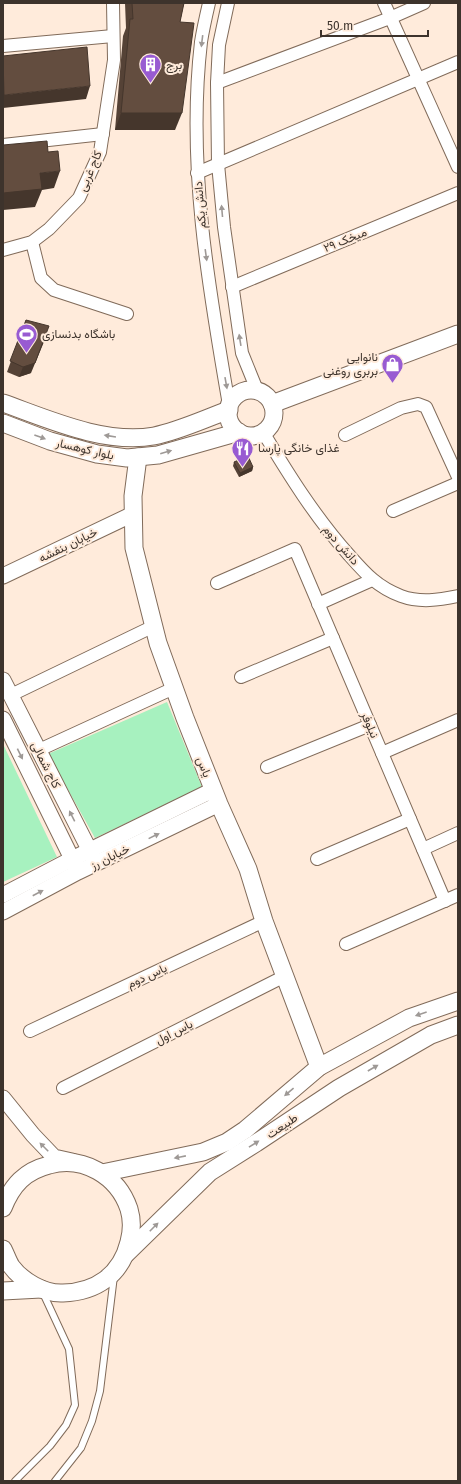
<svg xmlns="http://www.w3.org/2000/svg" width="461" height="1484" font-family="'Fira Sans',Vazirmatn,sans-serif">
<rect width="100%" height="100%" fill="#ffebdb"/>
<g fill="#a7f1bf">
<path d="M167,702L202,787L95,838L48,754Z"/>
<path d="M3,744L57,857L3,882Z"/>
</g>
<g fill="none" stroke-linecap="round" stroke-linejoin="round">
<defs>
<g id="service">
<path d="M15,1481L50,1446L66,1425L75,1405L69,1349L43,1293"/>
<path d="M55,1481L81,1448L92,1421L100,1391L114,1276"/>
</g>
<g id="minor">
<path d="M209,3C206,16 203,29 201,42C187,163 208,285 229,405"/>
<path d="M228,3L219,45L217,83L218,164L224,227L242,353L257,390"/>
<path d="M384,3L458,167"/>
<path d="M3,46L113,36"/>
<path d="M217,83L390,18L424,3"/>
<path d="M3,145L103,134"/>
<path d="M197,173L458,62"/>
<path d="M32,242L41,278L54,290L127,314"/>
<path d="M3,250L32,242L49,229L79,198L100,152L114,60L113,3"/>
<path d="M232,287L458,193"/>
<path d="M263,432C289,475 315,517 349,555C365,573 377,587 401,596C420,603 439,600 458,596"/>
<path d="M345,435L401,408L418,404L426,407L458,477"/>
<path d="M393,511L458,483"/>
<path d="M217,583L295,549L445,901"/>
<path d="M318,604L372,580"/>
<path d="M241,677L333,638"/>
<path d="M11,695L154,626"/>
<path d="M39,750L174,688"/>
<path d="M382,753L458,720"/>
<path d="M267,767L370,725"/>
<path d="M423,849L458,833"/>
<path d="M317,859L410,819"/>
<path d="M346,944L458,895"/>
<path d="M30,1031L264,921"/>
<path d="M63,1088L285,976"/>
</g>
<g id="tertiary">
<path d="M3,576L133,514"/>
<path d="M3,680L94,859"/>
<path d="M3,719L76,867"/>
<path d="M3,895L72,859L213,790"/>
<path d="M3,912L78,872L219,804"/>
<path d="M3,1098L33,1135L54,1157L72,1161"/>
</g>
<g id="secondary">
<circle cx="251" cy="413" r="23"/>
<path d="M3,403C48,419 105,445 154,436C179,431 204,419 229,410"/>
<path d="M272,404L458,334"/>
<path d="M3,423L50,441L97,454L127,458L158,455L239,432"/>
<path d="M138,457L133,496L134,548L158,643L185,718L219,804L248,869L264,921L319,1067"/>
<path d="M102,1173L203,1152L227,1142L245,1130L319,1067L409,1018L458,1001"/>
<path d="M3,1208C12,1185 25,1171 49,1165C83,1155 118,1176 129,1209C132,1219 132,1231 129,1242C121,1275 96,1292 63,1293C44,1294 22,1281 11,1266C8,1261 6,1255 3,1249"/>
<path d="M126,1254L210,1172L256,1143L339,1088L431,1035L458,1025"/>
<path d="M3,1291L41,1289"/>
</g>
</defs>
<use href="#service" stroke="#816b5a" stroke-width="8"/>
<use href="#minor" stroke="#816b5a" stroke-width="14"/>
<use href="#tertiary" stroke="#816b5a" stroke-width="17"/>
<use href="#secondary" stroke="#816b5a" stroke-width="19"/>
<use href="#service" stroke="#fff" stroke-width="6"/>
<use href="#minor" stroke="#fff" stroke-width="12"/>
<use href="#tertiary" stroke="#fff" stroke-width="15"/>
<use href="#secondary" stroke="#fff" stroke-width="17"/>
</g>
<g fill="#554236">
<path d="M125,3H184L180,22L175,130H115L123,36L126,28Z"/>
<path d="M26,320L31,373L19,377L7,372Z"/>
<path d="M234,462L253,467L252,471L239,477L233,466Z"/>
</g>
<g fill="#45362c">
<path d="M90,86L86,99L3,108L4,95Z"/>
<path d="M121,113H182L175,130H115Z"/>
<path d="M60,171L54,188L42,190L35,207L3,210V193L40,173Z"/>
<path d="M46,337L31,373L19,377L23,367Z"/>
<path d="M253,467L252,471L239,477L240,473Z"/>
</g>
<g fill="#634d3f" stroke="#45362c">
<path d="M132,3H184L180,22L194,23L182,113H121L130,19H133Z"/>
<path d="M87,47L90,86L4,95L3,56Z"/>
<path d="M47,141L48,152L58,151L60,171L40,173L42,189L3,193V145Z"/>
<path d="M26,320L49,326L35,363L23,367L10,361Z"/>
<path d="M248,456L253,467L240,473L234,462Z"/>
</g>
<defs><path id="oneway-solid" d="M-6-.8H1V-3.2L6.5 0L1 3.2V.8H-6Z"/></defs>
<g fill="#9e9996">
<use href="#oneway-solid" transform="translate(202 41) rotate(97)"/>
<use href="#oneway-solid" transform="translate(222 211) rotate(-95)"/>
<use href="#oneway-solid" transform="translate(206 255) rotate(82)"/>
<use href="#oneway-solid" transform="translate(240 340) rotate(-99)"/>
<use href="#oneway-solid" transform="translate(226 383) rotate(80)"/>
<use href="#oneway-solid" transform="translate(110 436) rotate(-171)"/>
<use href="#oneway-solid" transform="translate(40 437) rotate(20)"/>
<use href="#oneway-solid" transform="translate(166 452) rotate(-16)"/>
<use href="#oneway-solid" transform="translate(20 754) rotate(64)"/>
<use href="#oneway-solid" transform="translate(72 816) rotate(-117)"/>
<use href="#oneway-solid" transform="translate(154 836) rotate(-26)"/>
<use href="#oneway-solid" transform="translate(38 893) rotate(-28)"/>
<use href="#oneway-solid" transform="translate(421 1014) rotate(161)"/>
<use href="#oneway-solid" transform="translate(373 1068) rotate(-30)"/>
<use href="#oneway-solid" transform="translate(289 1092) rotate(140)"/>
<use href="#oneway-solid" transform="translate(254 1144) rotate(-32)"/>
<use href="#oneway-solid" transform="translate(44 1147) rotate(-135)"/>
<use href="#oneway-solid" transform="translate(180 1157) rotate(169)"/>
<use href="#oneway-solid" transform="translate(154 1227) rotate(-45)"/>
</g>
<defs>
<symbol id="building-pin" viewBox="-11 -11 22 30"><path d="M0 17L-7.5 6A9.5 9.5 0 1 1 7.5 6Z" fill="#985bd2" stroke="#ffebdb"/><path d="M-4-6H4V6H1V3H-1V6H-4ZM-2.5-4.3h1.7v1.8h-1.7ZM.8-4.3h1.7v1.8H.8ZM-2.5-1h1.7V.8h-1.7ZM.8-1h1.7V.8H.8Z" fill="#fff"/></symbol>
<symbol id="stadium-pin" viewBox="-11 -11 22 30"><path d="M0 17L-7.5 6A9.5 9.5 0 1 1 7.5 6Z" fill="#985bd2" stroke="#ffebdb"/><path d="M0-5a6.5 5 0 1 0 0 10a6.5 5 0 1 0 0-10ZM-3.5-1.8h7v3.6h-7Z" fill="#fff"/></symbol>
<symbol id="shop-pin" viewBox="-11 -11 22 30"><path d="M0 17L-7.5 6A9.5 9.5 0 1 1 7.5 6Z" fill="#985bd2" stroke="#ffebdb"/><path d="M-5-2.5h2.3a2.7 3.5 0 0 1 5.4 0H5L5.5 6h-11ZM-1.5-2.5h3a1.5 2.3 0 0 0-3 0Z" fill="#fff"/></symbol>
<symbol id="restaurant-pin" viewBox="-11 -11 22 30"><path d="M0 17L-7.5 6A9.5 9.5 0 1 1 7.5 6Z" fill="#985bd2" stroke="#ffebdb"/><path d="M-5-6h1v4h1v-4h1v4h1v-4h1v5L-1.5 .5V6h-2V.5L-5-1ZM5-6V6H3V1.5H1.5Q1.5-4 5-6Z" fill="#fff"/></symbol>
</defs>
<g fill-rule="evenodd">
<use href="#building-pin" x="138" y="52" width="25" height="34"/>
<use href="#stadium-pin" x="14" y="322" width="25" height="34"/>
<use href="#shop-pin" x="380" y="352" width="25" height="34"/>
<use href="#restaurant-pin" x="230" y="436" width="25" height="34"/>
</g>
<g text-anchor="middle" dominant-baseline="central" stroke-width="4" stroke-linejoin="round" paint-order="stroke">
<g font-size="12" fill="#3d332c" stroke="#ffebdb" text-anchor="start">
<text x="166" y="65">برج</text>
<text x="42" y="334">باشگاه بدنسازی</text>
<text x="378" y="357" text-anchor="end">نانوایی<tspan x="378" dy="14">بربری روغنی</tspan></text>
<text x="258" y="448">غذای خانگی پارسا</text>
</g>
<g font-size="12" fill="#3d332c" stroke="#ffebdb">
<text transform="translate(90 171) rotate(-67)">کاج غربی</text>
<text transform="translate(200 205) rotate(-95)">دانش یکم</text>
<text transform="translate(345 240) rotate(-22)">میخک ۲۹</text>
<text transform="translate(85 449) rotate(13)">بلوار کوهسار</text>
<text transform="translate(68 545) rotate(-26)">خیابان بنفشه</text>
<text transform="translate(341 545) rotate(49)">دانش دوم</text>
<text transform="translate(370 725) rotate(67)">نیلوفر</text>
<text transform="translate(46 765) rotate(63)">کاج شمالی</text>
<text transform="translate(204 767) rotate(68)">یاس</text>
<text transform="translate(110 857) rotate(-26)">خیابان رز</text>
<text transform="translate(147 976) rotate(-25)">یاس دوم</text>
<text transform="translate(174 1032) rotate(-27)">یاس اول</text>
<text transform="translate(282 1126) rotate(-34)">طبیعت</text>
</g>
</g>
<rect width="461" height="1484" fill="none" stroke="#3d332c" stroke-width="8"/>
<path d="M321 30v6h107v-6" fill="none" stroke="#3d332c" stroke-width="2"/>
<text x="327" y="30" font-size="12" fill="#3d332c" stroke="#ffebdb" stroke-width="3" paint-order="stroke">50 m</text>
</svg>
